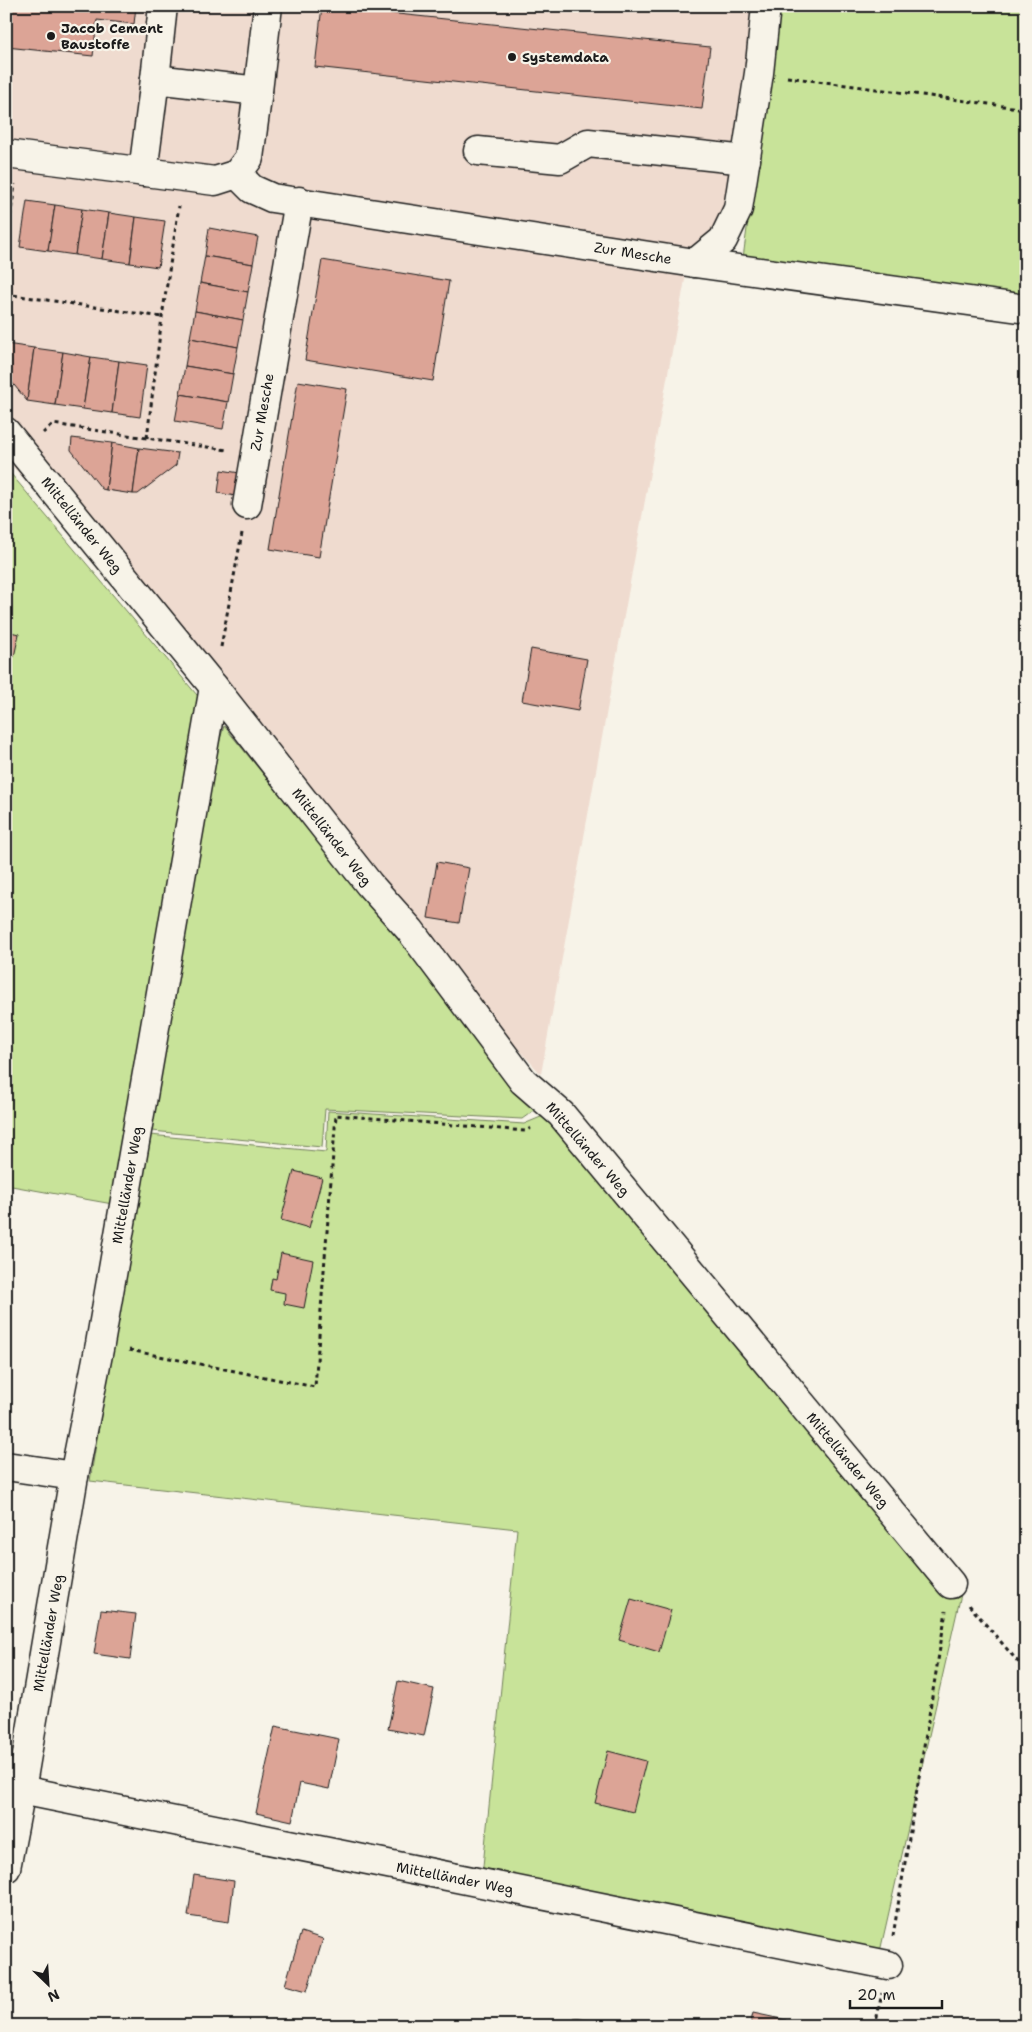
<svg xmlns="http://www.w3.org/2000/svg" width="1032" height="2032" font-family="'Shantell Sans',sans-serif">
<rect width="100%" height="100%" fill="#f7f3e8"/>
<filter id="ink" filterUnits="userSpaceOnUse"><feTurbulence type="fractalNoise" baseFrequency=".02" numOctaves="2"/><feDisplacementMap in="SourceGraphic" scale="10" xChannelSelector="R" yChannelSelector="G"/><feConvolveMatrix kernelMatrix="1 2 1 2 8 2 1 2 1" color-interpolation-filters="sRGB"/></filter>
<g filter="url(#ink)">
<path fill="#efdbcf" d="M6,6H766L738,209L686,274L541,1074L369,884L214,687L6,459Z"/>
<g fill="#c8e399" stroke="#72805a">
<path d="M775,6H1026V295L743,258L769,66Z"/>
<path d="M6,468L202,701L129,1133L326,1152L328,1111L524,1124L567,1106L964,1581L879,1956L482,1876L517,1529L90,1481L135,1208L6,1185Z"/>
<path d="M224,726L536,1109L522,1119L325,1109L322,1147L141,1130L193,831Z"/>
</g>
<g fill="#dca496" stroke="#1c1c1c">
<path d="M6,6H136L134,24L97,20L93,56L6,47Z"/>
<path d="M322,6L710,47L702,109L315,67Z"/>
<path d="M27,201L55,205L48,251L20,247Z"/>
<path d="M55,205L82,209L75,255L48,251Z"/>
<path d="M82,209L109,213L102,259L75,255Z"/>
<path d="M109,213L136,217L130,263L102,259Z"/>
<path d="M136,217L165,221L158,267L130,263Z"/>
<path d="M209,228L258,237L253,264L205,256Z"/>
<path d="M205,256L253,264L248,292L200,283Z"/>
<path d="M322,260L449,281L433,381L305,360Z"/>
<path d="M200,283L248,292L243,320L195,311Z"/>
<path d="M195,311L243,320L238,347L190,338Z"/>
<path d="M190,338L238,347L233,374L185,366Z"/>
<path d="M6,344L34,348L27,401L6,375Z"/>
<path d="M34,348L63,352L55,405L27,401Z"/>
<path d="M63,352L91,357L83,409L55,405Z"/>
<path d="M91,357L119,361L112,413L83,409Z"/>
<path d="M119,361L147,365L140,417L112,413Z"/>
<path d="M185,366L233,374L228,402L180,394Z"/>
<path d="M298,381L347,389L319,557L270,549Z"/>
<path d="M180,394L228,402L223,429L175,421Z"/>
<path d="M72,438L112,443L106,490L102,489L71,450Z"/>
<path d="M112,443L139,448L133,494L106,490Z"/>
<path d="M139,448L178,453L176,465L138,494H133Z"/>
<path d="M221,470L240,473L236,496L218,493Z"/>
<path d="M6,631L19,634L14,657L6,656Z"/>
<path d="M531,649L587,659L578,711L522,701Z"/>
<path d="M437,862L469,868L459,923L428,918Z"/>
<path d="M294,1171L322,1178L309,1228L281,1220Z"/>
<path d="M281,1253L313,1260L304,1308L284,1304L285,1293L270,1290L272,1278L276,1279Z"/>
<path d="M631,1599L671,1610L659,1652L619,1640Z"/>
<path d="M101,1610L136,1614L130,1659L94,1654Z"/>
<path d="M398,1681L434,1689L424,1736L388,1729Z"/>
<path d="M275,1726L339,1739L329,1789L300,1783L292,1821L256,1813Z"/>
<path d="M608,1751L646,1761L633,1812L595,1803Z"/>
<path d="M194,1875L234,1881L229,1922L188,1916Z"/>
<path d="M301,1932L323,1939L307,1991L285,1985Z"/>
<path d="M753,2013L786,2020L785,2026H750Z"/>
<path d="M575,2018L616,2025V2026H573Z"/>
</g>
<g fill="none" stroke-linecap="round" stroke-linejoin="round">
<defs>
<g id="minor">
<path d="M155,79L163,6"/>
<path d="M258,91L268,6"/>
<path d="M478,151L560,159L588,143L746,160"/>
<path d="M6,154L215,181L237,174L252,189L272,198L695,263L1026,309"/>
<path d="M143,172L155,79L258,91L249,158L237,174"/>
<path d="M695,263L723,240L738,209L759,73L766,6"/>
<path d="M6,432L214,687L369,884L410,930L523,1081L561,1114L951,1584"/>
<path d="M247,505L299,201"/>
<path d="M6,1466L74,1476"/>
<path d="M21,1790L888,1965"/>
<path d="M6,1868L21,1790L74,1476L100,1344L214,687"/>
</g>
</defs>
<use href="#minor" stroke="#1c1c1c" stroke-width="31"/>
<g stroke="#1c1c1c" stroke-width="3" stroke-dasharray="4 4" stroke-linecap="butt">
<path d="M787,77L1026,109"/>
<path d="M6,248L15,184"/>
<path d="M6,294L162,317"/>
<path d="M43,433L53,424L227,450"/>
<path d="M147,438L162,317L179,206"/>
<path d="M221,647L242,533"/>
<path d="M129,1350L315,1387L336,1115L525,1131L531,1128"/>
<path d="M969,1605L1026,1671"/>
<path d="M893,1936L946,1611"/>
<path d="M875,2026L882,1993"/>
</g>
<use href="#minor" stroke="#f7f3e8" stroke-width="28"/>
</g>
</g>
<g fill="#1c1c1c" stroke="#f7f3e8" stroke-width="2">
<circle cx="51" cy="36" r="5"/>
<circle cx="512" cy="57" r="5"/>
</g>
<g text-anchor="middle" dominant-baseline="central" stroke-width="4.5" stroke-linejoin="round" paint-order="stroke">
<g font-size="14" font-weight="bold" fill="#1c1c1c" stroke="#f7f3e8" text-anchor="start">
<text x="61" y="28">Jacob Cement<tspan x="61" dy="16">Baustoffe</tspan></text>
<text x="522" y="57">Systemdata</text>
</g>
<g font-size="14" fill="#1c1c1c" stroke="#f7f3e8">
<text transform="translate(633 253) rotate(9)">Zur Mesche</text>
<text transform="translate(262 412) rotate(-80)">Zur Mesche</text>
<text transform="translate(82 525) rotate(51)">Mittelländer Weg</text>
<text transform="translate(332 837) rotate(52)">Mittelländer Weg</text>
<text transform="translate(588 1149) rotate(49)">Mittelländer Weg</text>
<text transform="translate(127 1185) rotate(-80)">Mittelländer Weg</text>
<text transform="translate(848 1460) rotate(50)">Mittelländer Weg</text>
<text transform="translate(48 1633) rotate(-80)">Mittelländer Weg</text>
<text transform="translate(455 1878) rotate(11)">Mittelländer Weg</text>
</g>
</g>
<rect width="1032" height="2032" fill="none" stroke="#f7f3e8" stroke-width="25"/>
<rect x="12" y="12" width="1007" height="2007" fill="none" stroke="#1c1c1c" stroke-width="2" filter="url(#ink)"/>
<g transform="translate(48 1984) rotate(155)" stroke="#f7f3e8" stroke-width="4" paint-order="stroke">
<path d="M0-4L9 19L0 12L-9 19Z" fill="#1c1c1c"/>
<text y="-8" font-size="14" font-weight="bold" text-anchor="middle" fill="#1c1c1c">N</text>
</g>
<path d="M850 2000v8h92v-8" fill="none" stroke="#1c1c1c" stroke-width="2.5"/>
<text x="857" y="2000" font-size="15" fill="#1c1c1c" stroke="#f7f3e8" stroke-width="4" paint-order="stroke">20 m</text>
</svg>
